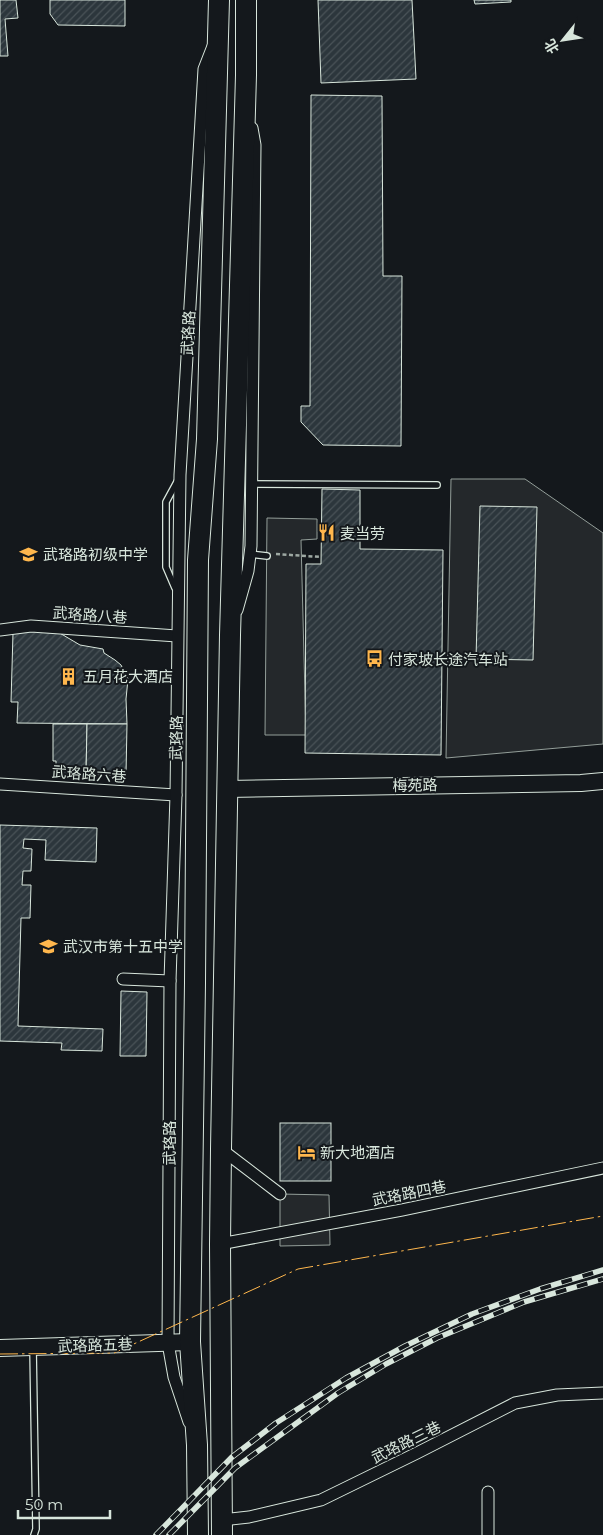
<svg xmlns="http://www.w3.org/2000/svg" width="603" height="1535" font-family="Montserrat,'Noto Sans SC',sans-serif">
<defs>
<pattern id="building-hatch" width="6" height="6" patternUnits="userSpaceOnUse" patternTransform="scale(1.25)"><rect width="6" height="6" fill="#2c363c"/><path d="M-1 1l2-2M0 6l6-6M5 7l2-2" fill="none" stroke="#4a5358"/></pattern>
</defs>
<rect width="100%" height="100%" fill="#14181c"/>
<g fill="#24282b" stroke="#939e99">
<path d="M451,479H525L603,533V744L446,758Z"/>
<path d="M267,518L317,519V539L301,540L306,735H265Z"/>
<path d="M280,1194L329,1195L330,1245L280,1246Z"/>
</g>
<g fill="url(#building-hatch)" stroke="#d8e6dc">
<path d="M0,0H16L18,18L5,19L8,56H0Z"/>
<path d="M50,0H125V26L58,25L50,14Z"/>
<path d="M318,0H412L416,79L321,83Z"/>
<path d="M474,0H511V2L475,4Z"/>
<path d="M311,95L382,96L383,276H402L401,446L323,445L301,422V406H310Z"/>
<path d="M322,489L360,490V549L443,550L441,755L305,753L306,564H321Z"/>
<path d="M480,506L537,507L533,660L476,659Z"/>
<path d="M43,629L58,632L80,645L103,649L104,653L115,660L121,665L128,679L126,699L127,724L17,723L18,702H11L13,633Z"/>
<path d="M53,724H87L86,775H58V770H56V761H53Z"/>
<path d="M87,724H127L126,775H86Z"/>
<path d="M0,825L97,828L96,862L45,860L46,840L24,839L23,848L32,849L31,871H23L22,885H31L30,918H21L18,1026L103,1029L102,1051L61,1050L62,1043L0,1041Z"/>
<path d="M121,991L147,992L146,1056H120Z"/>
<rect x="280" y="1123" width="51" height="58"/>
</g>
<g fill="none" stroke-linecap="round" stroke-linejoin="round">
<defs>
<g id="lane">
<path d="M252,484L437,485"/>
<path d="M250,554L267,556"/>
<path d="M175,588L166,567V502L178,480"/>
<path d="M33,1347L36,1529L34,1535"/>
</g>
<g id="street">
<path d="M237,610L248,571L251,546L255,145L252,128"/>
<path d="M0,630L31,626L177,636"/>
<path d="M0,784L176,795"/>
<path d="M123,979L170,981"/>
<path d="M221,1149L280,1194"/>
<path d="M220,1244L402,1210L603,1168"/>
<path d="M189,1422L174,1377L168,1343L170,981L176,795L180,475L204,69L213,46"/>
<path d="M222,1520L249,1517L321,1500L417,1453L515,1403L557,1395L603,1393"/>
<path d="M488,1535V1492"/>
</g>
<g id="secondary">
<path d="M227,789L581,783L603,781"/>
<path d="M0,1348L190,1342"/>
</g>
<g id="highway">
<path d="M198,1535L197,1445L190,1342L195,983L198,560L207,439L219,0"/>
<path d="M222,1535L220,1244L221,1149L230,635L246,75V0"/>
</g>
</defs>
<use href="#lane" stroke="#d8e6dc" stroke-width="8"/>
<use href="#street" stroke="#d8e6dc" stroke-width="13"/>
<use href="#secondary" stroke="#d8e6dc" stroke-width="18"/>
<use href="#highway" stroke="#d8e6dc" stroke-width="22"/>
<path stroke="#9da8a2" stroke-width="2.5" stroke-dasharray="4 2.5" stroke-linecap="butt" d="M276,554L321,557"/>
<use href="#lane" stroke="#14181c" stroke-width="5.5"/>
<use href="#street" stroke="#14181c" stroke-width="11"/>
<use href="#secondary" stroke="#14181c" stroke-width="16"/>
<use href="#highway" stroke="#14181c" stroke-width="20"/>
<defs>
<g id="rail">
<path d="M156,1535L232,1457L276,1423L346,1378L405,1346L472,1314L540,1289L603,1270"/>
<path d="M169,1535L235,1468L338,1393L386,1364L437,1338L524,1302L603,1279"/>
</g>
</defs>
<use href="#rail" stroke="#d8e6dc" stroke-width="5.5"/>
<use href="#rail" stroke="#14181c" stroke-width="4" stroke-dasharray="11" stroke-linecap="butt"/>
<path stroke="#ffb74d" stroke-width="1" stroke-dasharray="18 4 2.5 4" stroke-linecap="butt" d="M0,1354L114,1353L298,1269L603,1216"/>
</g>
<defs>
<symbol id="restaurant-bare" viewBox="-9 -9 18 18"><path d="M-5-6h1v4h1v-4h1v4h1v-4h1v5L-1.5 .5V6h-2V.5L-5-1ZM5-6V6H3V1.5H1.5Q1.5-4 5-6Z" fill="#ffb74d" stroke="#14181c" stroke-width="2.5" paint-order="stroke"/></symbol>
<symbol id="school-bare" viewBox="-9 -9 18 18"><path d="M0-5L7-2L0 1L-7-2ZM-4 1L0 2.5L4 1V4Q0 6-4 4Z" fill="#ffb74d" stroke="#14181c" stroke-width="2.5" paint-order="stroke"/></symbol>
<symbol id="bus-bare" viewBox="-9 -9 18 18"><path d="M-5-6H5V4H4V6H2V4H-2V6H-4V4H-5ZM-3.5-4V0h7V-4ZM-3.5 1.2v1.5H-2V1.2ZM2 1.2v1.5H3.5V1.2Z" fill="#ffb74d" stroke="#14181c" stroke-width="2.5" paint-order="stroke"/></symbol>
<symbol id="building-bare" viewBox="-9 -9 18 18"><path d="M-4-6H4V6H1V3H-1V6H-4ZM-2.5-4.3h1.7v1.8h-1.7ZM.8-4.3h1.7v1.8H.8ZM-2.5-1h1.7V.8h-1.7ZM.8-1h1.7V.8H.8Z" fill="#ffb74d" stroke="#14181c" stroke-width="2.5" paint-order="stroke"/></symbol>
<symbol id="hotel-bare" viewBox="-9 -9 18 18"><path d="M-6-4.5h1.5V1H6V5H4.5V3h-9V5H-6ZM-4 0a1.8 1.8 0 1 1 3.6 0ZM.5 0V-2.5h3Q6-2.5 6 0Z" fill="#ffb74d" stroke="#14181c" stroke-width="2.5" paint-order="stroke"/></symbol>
</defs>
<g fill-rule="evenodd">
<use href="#restaurant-bare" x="314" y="520" width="25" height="25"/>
<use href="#school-bare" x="16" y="542" width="25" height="25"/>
<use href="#bus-bare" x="362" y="646" width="25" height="25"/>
<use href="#building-bare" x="56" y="664" width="25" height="25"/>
<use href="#school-bare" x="36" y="934" width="25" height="25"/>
<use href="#hotel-bare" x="294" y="1140" width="25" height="25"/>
</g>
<g text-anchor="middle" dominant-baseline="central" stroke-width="4" stroke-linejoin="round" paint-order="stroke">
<g font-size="15" fill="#d8e6dc" stroke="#14181c">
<text transform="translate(188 333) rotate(-87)">武珞路</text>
<text transform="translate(90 615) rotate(4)">武珞路八巷</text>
<text transform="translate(176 738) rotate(-89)">武珞路</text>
<text transform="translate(89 774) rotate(4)">武珞路六巷</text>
<text transform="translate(415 785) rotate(-1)">梅苑路</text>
<text transform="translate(169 1143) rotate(-90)">武珞路</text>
<text transform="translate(409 1193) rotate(-11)">武珞路四巷</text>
<text transform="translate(95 1345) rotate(-2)">武珞路五巷</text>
<text transform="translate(406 1442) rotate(-26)">武珞路三巷</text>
</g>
<g font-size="15" fill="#d8e6dc" stroke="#14181c" text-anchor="start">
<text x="340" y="533">麦当劳</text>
<text x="43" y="554">武珞路初级中学</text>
<text x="388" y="659">付家坡长途汽车站</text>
<text x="83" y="676">五月花大酒店</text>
<text x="63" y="946">武汉市第十五中学</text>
<text x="320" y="1152">新大地酒店</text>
</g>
</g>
<g transform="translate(563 40) rotate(240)" stroke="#14181c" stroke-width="4" paint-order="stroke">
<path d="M0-4L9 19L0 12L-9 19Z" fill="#d8e6dc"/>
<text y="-8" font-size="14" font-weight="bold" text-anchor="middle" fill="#d8e6dc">北</text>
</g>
<path d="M18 1510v8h92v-8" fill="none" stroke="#d8e6dc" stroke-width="2.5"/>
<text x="25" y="1510" font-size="15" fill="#d8e6dc" stroke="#14181c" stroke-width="4" paint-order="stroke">50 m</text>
</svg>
